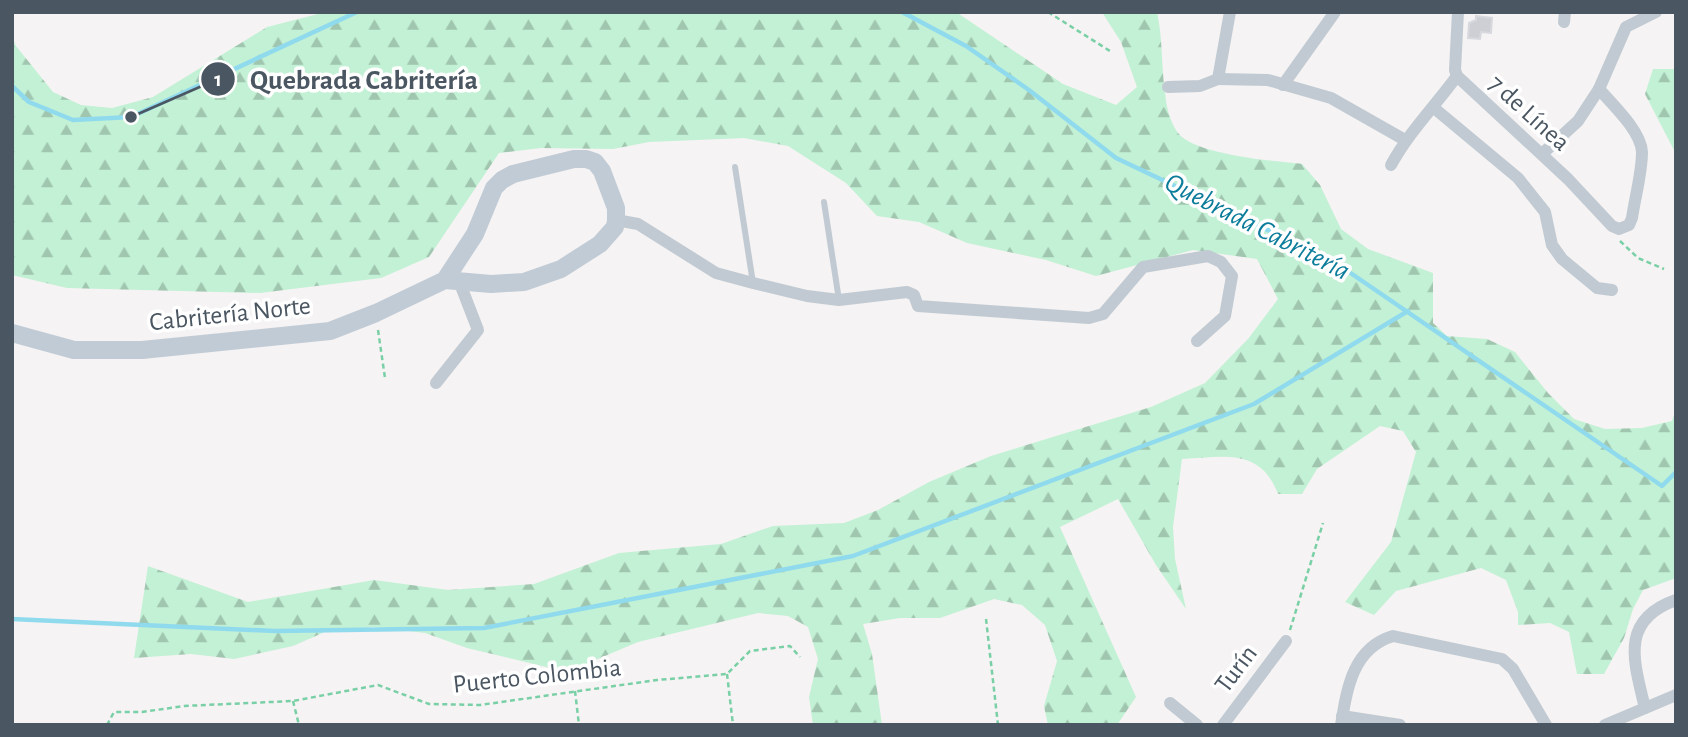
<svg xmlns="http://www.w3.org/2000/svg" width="1688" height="737" font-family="'Alegreya Sans',sans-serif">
<defs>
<pattern id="forest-firs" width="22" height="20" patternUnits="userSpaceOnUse" patternTransform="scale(1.75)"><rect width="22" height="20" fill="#c3f1d5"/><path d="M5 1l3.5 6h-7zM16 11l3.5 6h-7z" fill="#a0c6b0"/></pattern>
</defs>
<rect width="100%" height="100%" fill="#f5f3f3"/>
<g fill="url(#forest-firs)">
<path d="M326,12H956L1063,84L1116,105L1137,87L1121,42L1102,12H1157C1163,39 1161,65 1165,92C1166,106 1170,122 1178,133C1195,155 1274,161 1302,164L1320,185L1341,229L1368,249L1433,273V323L1447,336L1487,339L1515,352L1548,393L1574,419L1605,429L1642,428L1672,421L1676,408V578L1643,590L1633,609L1624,638L1604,674H1577L1569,632L1550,623L1518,625V612L1506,580L1481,568L1396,591L1374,615L1345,602L1391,542L1416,452L1403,431L1380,426L1317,469L1302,494H1278C1260,447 1224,457 1182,459L1173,527L1175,559L1186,609L1156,565L1118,499L1060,527L1136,697L1117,725H1048L1044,706L1057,661L1045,625L1022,605L994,599L940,618H900L863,624L872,654L882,725H813L809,697L818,659L808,627L788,616L758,613L638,642L567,672L467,648L425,633L375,627L327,631L293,646L234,659L191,654L134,658L148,566L248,602L374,580L448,590L534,584L619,553L721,544L773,526L844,523L878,510L929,482L991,456L1151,407L1205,383L1248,339L1278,299L1257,259L1193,250L1096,276L1046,260L967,243L919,222L877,216L846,183L788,146L744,138L649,142L613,149L541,148L499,153L429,257L381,278L260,293L67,288L12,275V36L16,46L53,92L81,105L112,108L153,97L267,27Z"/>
<path d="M1653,69H1676V154L1645,94Z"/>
</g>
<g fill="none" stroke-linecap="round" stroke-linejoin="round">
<g stroke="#90daee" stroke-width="4.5">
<path d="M902,12L966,46L1029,90L1116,158L1333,261L1662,486L1676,472"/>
<path d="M12,86L29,102L73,120L131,117L357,12"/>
<path d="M12,619L275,631L484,628L853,556L1254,404L1408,311"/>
</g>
</g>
<path fill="#cdcfd5" stroke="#d7d9de" stroke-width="2" d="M1476,16L1492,18L1491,33L1481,32L1480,39L1468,38L1469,23L1476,20Z"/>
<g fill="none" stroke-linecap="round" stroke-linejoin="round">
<g stroke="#7ad0a6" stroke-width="2.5" stroke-dasharray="5 3.5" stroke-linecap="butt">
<path d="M1048,12L1110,51"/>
<path d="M1620,241L1638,258L1664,269"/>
<path d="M378,330L385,378"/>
<path d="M986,619L998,725"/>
<path d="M1290,630L1323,523"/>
<path d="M727,674L733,725"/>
<path d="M575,691L579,725"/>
<path d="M293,701L299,725"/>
<path d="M107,725L114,712H142L184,706L293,701L378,685L429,704L480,705L657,680L727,674L750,651L790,646L800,657"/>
</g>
<g stroke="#c1cad2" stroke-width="6">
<path d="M735,167L753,283"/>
<path d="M824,202L839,300"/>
</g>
<g stroke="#c1cad2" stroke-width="12">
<path d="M1458,12L1455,70L1457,76L1568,179L1612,226L1619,229L1629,225L1632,218C1635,197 1642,173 1642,152C1641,131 1612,104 1599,89"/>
<path d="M1564,22L1565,12"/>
<path d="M1218,79L1268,80L1331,98L1405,140"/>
<path d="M1283,85L1335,12"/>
<path d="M1168,87L1200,86L1218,79L1230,12"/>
<path d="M1434,108L1518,178L1545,212L1552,245L1562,259L1597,288L1612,290"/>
<path d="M1542,154L1578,121L1599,89L1626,27L1656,12"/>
<path d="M1391,165C1409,132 1435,106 1457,76"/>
<path d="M616,220L638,224L716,273L753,283L807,296L839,300L907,292L914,295L918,306L1089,318L1103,314L1143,267L1208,256L1221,262L1232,276L1225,316L1197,341"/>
<path d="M436,383L478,330L459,281"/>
<path d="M1170,703L1197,725"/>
<path d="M1645,708C1634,662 1619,620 1676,600"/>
<path d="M1342,716L1400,725"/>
<path d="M1223,725L1286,641"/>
<path d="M1341,725C1347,688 1353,648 1393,636L1502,659L1513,669L1546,725"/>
<path d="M1605,725L1676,695"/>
</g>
<path stroke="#c1cbd6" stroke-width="18" d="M12,333L74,350H142L330,331L376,313L445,280L475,234L494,188L502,180L513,174L574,159H586L595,162L602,171L616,208V220L615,227L600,244L561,269L524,282L491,284L445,280"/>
</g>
<g text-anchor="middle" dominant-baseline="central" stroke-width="7" stroke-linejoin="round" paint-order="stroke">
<g font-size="26" fill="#4a5661" stroke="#fff">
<text transform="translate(1529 113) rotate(42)">7 de Línea</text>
<text transform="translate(230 314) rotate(-6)">Cabritería Norte</text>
<text transform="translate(1236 669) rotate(-53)">Turín</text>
<text transform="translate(537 676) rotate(-6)">Puerto Colombia</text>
</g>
<g font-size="28" font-style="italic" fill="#0c7c9b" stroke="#fff">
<text transform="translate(1257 227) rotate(27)">Quebrada Cabritería</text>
</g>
</g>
<path fill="none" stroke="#4a5661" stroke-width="2.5" d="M131 117L218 79"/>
<g fill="#4a5661" stroke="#fff" stroke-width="2.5">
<circle cx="131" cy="117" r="7"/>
<circle cx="218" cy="79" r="18"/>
</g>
<g font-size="21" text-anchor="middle" font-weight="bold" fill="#fff">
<text x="218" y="86">1</text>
</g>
<g font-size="28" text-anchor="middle" font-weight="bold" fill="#4a5661" stroke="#fff" stroke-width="7" stroke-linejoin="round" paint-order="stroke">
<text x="364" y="89">Quebrada Cabritería</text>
</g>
<rect width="1688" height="737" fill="none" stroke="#4a5661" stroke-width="28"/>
</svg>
